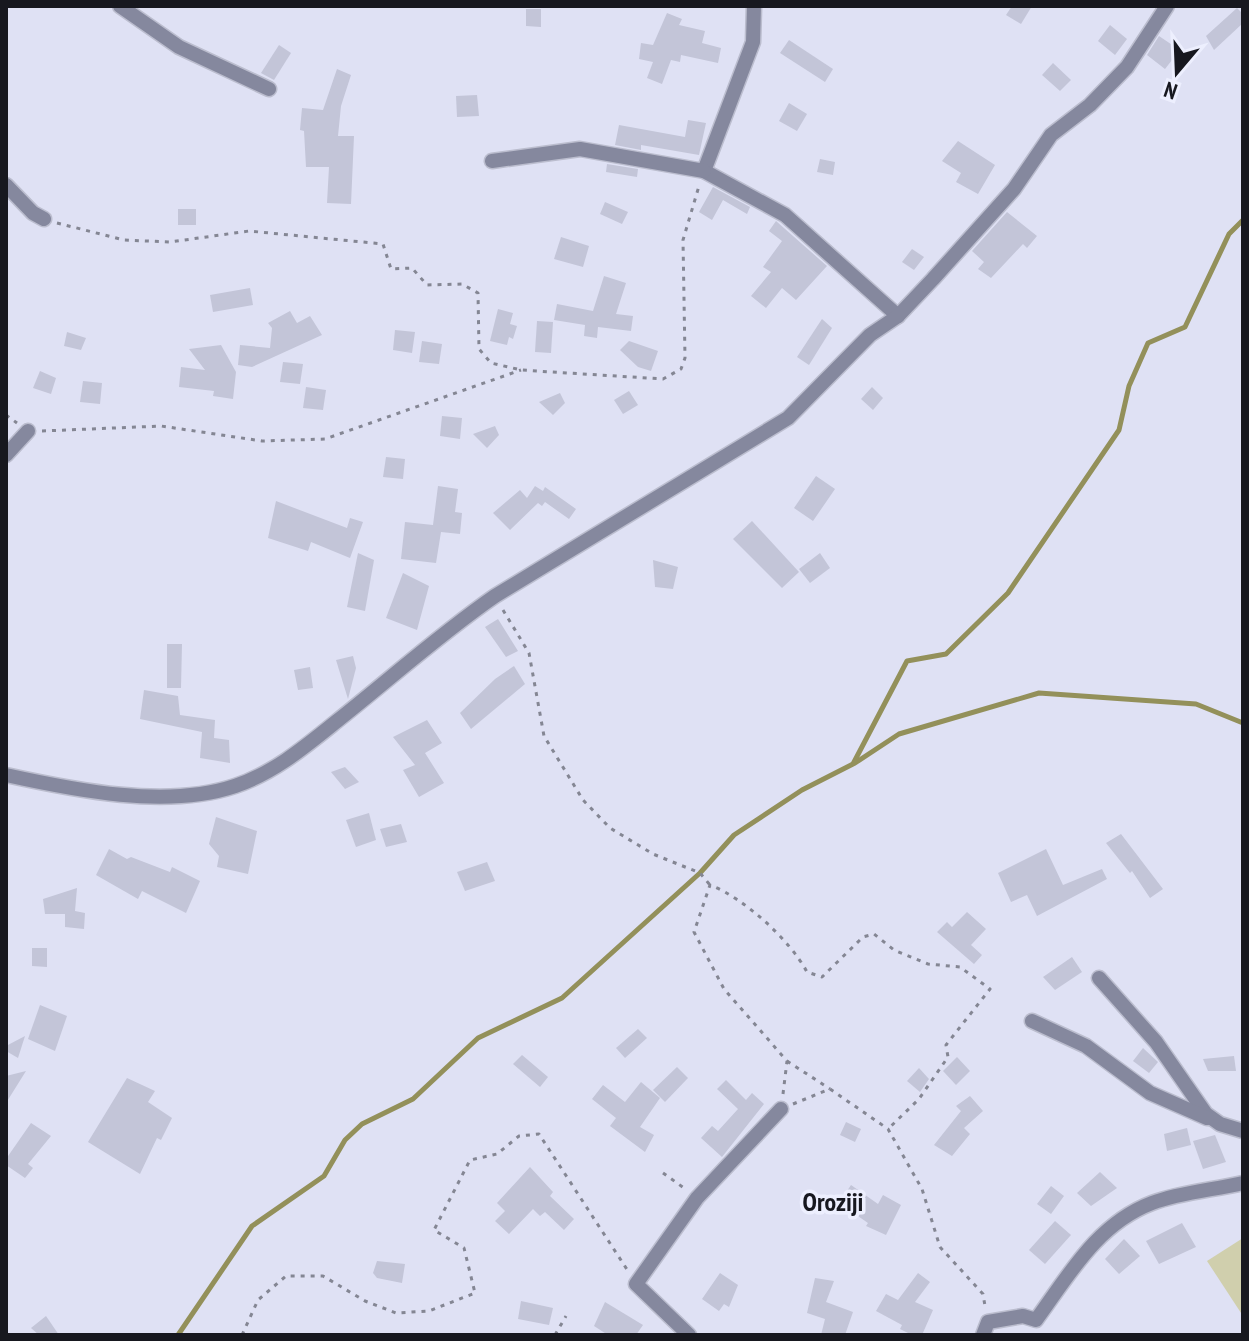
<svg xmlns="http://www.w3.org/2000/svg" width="1249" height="1341" font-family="'PT Sans Narrow',sans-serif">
<rect width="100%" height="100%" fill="#dfe1f4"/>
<path fill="#d0cfad" d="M1243,1238V1316L1207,1261Z"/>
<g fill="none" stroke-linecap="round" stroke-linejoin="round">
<g stroke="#93905a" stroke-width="5">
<path d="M855,763L899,734L1039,693L1196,704L1243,723"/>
<path d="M178,1335L252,1226L324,1176L345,1140L362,1124L413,1099L478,1038L562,998L700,873L734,835L802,790L853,764L907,661L946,654L1008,593L1119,430L1129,386L1148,343L1185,327L1229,234L1243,220"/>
</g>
</g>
<g fill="#c3c5d8">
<path d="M1012,6H1032L1021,24L1006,15Z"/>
<path d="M1237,8L1243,14V23L1214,50L1206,36Z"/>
<path d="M526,9H541V27L526,26Z"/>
<path d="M667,13L682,19L679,25L705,31L702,43L721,48L718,63L681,55L680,62L671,60L662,84L647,78L653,62L639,59L641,43L653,45Z"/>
<path d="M1110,25L1127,39L1115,55L1098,41Z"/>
<path d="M1159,36L1184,53L1177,64L1172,60L1165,69L1147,55Z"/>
<path d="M789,40L833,69L825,82L780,53Z"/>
<path d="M279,45L291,53L274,80L261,73Z"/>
<path d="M1053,63L1071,80L1060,91L1042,75Z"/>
<path d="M337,69L351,75L341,106L338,136H354L351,204L327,203L329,167H306L304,131L300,130L302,108L323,110Z"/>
<path d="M477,95L479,116L457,117L456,96Z"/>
<path d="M789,103L807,114L797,131L779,121Z"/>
<path d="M688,120L706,123L699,155L641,145V150L615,145L619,125L685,137Z"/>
<path d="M958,141L995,165L978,194L956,182L961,173L942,161Z"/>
<path d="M820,159L835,162L833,175L817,172Z"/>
<path d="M607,164L638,169L637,177L606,172Z"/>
<path d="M713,187L750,207L747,214L723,200L712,220L699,212Z"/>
<path d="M605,202L628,212L622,224L600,214Z"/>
<rect x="178" y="209" width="18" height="16"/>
<path d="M1007,212L1037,236L1027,248L1023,244L991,278L978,269L984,262L972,251Z"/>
<path d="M776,221L827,266L796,300L782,288L766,308L751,296L771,272L763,267L782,241L769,231Z"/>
<path d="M561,237L589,246L583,267L554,259Z"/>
<path d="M912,249L924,257L914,270L902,262Z"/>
<path d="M604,276L626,283L616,314L633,316L631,331L598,327L597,338L584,336L585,325L554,320L557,304L593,311Z"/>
<path d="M250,288L253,305L213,312L210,295Z"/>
<path d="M498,309L513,313L510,324L517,326L513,339L509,337L507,345L490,341Z"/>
<path d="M290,311L297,323L310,316L322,335L252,367L238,365L240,345L270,348L272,328L268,323Z"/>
<path d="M822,319L832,328L809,365L797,357Z"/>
<path d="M537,321L553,322L551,353L535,352Z"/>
<path d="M395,330L415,332L412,353L393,350Z"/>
<path d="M67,332L86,338L81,350L64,346Z"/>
<path d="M422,341L442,344L439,364L419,362Z"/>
<path d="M629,341L658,351L651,371L638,367L620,350Z"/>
<path d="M221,345L236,372L233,399L213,396L214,391L179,387L181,367L205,370L189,349Z"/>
<path d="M283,362L303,364L300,384L280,382Z"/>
<path d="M40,371L56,378L51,394L33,388Z"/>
<path d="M83,381L102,383L100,404L80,402Z"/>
<path d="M306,387L326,390L323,410L303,408Z"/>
<path d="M872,387L883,398L873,410L861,399Z"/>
<path d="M629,391L638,405L623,414L614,400Z"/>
<path d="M560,393L565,403L553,415L539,402Z"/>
<path d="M442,416L462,418L460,439L440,436Z"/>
<path d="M495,426L499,435L487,448L473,434Z"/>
<path d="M386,457L405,459L403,479L383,477Z"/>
<path d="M816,476L835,489L813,521L794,508Z"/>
<path d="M438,486L458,489L455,512L462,513L460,534L441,532L436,563L401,559L405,522L433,525Z"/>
<path d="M535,486L543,491L545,487L576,509L569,519L545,502L542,506L538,503L510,530L493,513L520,490L527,498Z"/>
<path d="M276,501L347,528L350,518L363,522L350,558L311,542L308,551L268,538Z"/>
<path d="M752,521L799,572L782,588L733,539Z"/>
<path d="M358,553L374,560L365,611L347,607Z"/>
<path d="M820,553L830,568L810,583L799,569Z"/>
<path d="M653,560L678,567L673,589L655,587Z"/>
<path d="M403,573L429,586L417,630L386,618Z"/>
<path d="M498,619L518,651L506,657L485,627Z"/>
<path d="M167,644H182L181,688H167Z"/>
<path d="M353,656L356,668L348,699L336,660Z"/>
<path d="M514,666L525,684L471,729L460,713L495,679Z"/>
<path d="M310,667L313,688L298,690L294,670Z"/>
<path d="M144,690L178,696L180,715L215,720L214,738L229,740L230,763L200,758L202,732L140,719Z"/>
<path d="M427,720L442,743L425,753L444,783L419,797L403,770L415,765L393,737Z"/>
<path d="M345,767L359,782L345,789L331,772Z"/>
<path d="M369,813L376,840L356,847L346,820Z"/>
<path d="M216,817L257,831L248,874L217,867L219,856L209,844Z"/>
<path d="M401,824L407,842L386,847L380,829Z"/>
<path d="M1121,834L1163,889L1150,898L1132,871L1130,873L1106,843Z"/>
<path d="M109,849L127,859L131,857L170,872L172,867L200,881L186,913L142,891L138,899L96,875Z"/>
<path d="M1046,849L1063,885L1102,869L1107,879L1037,916L1027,895L1011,902L998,873Z"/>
<path d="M487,862L495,881L465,891L457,872Z"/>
<path d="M77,888L75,911L85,913L84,929L65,927V914H45L43,899Z"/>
<path d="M967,912L986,929L971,945L982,955L974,964L937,932L947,922L952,927Z"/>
<path d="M32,948H47V967L32,966Z"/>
<path d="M1072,957L1082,972L1055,990L1043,977Z"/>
<path d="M40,1005L67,1016L55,1051L28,1039Z"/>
<path d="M638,1029L647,1038L625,1058L616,1048Z"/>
<path d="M25,1036L18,1058L6,1051V1046Z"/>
<path d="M1143,1048L1158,1062L1149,1073L1133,1061Z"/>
<path d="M522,1055L548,1077L540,1087L513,1064Z"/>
<path d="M1234,1056L1236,1071H1208L1203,1059Z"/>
<path d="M957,1057L970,1071L956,1085L943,1071Z"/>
<path d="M677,1067L688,1078L665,1102L653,1090Z"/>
<path d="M919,1068L929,1079L920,1092L907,1081Z"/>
<path d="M26,1071L6,1103V1076Z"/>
<path d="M127,1078L155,1091L148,1102L172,1118L161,1140L157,1138L140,1174L88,1142Z"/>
<path d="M726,1080L746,1100L752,1093L764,1104L722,1157L701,1138L712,1126L718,1131L738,1109L717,1089Z"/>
<path d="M641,1082L660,1098L640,1127L654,1135L645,1152L610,1126L616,1118L592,1099L603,1085L625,1102Z"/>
<path d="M970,1096L983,1111L964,1128L970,1134L952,1156L934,1145L961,1111L956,1106Z"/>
<path d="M846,1122L861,1129L855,1142L840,1135Z"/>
<path d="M31,1123L51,1136L28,1164L33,1168L25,1178L6,1165V1159Z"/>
<path d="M1187,1128L1191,1145L1167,1151L1164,1134Z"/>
<path d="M1215,1135L1226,1162L1203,1169L1193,1141Z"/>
<path d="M530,1167L553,1192L550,1196L574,1219L564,1230L545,1212L540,1216L533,1209L509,1234L495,1221L505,1211L497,1203Z"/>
<path d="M1100,1172L1117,1188L1091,1206L1077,1193Z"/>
<path d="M851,1185L878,1204L883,1195L901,1205L886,1235L866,1226L868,1223L839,1203Z"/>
<path d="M1051,1186L1064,1196L1051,1214L1037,1204Z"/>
<path d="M1055,1221L1071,1235L1045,1264L1029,1250Z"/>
<path d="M1182,1223L1196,1247L1159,1264L1146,1241Z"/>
<path d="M1124,1239L1140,1256L1119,1274L1105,1259Z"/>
<path d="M377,1261L405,1264L402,1283L377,1278L373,1273Z"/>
<path d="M720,1273L738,1285L729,1307L724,1304L719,1311L702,1299Z"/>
<path d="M918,1273L930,1282L915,1302L933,1310L922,1335H912L900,1329L902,1325L876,1311L886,1294L898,1300Z"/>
<path d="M815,1278L834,1281L826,1302L853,1312L845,1335H821L825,1319L807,1313Z"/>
<path d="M521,1301L553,1308L549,1325L518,1319Z"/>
<path d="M605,1302L643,1325L636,1335H608L594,1326Z"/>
<path d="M46,1316L59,1335H39L31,1328Z"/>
</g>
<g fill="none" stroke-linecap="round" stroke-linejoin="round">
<defs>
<g id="street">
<path d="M120,6L179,47L269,89"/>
<path d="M754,6L753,42L704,171L785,215L898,316"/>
<path d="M492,161L580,149L704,171"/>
<path d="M6,185L33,213L44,219"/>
<path d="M6,455L28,431"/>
<path d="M6,775C74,790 167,809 235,786C274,773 306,746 337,721C390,679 440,634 495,596L788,418L870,335L898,316L933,279L1014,189L1051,135L1090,105L1127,67L1167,6"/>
<path d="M1099,978L1156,1042L1206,1114L1220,1124L1243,1131"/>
<path d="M1032,1021L1086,1046L1150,1093L1207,1118"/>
<path d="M689,1335L636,1284L697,1198L781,1109"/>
<path d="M983,1335L988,1322L1023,1316L1036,1320C1069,1275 1097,1224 1152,1203C1181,1192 1214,1190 1243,1183"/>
</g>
</defs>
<use href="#street" stroke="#bbbdce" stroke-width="17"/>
<g stroke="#848693" stroke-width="3" stroke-dasharray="4 6" stroke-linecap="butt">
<path d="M57,223L124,240L170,242L249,231L383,244L391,269L412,268L427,285L462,284L478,293L479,349L491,363L521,370L663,379L681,369L685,358L683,240L699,186"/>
<path d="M6,415L17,423"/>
<path d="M42,431L161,426L262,441L325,439L521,370"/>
<path d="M503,610L529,653L544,736L583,800L610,828L653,854L700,873L710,885"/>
<path d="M787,1061L830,1089"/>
<path d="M783,1094L787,1061L724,989L694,932L710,885C744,898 790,940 807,972L822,977L863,937L874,934L894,950L928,964L960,967L990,989L946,1045L948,1057L919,1099L888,1129"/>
<path d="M793,1104L830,1089L888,1129L922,1189L940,1247L983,1294L985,1306"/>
<path d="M663,1173L684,1188"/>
<path d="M242,1335L258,1300L286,1276H323L365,1301L396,1313L429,1311L475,1293L464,1248L434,1230L470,1160L497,1154L519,1136L539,1134L628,1271"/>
<path d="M555,1335L566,1316"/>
</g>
<use href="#street" stroke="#85889e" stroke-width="14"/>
</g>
<g text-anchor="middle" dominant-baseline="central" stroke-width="7" stroke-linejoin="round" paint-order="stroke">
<g font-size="26" font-weight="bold" fill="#17181f" stroke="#edeffe">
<text x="833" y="1201">Oroziji</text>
</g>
</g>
<rect width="1249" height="1341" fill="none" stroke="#17181f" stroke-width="16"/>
<g transform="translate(1177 72) rotate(199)" stroke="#edeffe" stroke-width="6" paint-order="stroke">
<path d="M0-6L14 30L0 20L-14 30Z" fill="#17181f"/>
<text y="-12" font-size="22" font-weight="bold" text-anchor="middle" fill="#17181f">N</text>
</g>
</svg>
